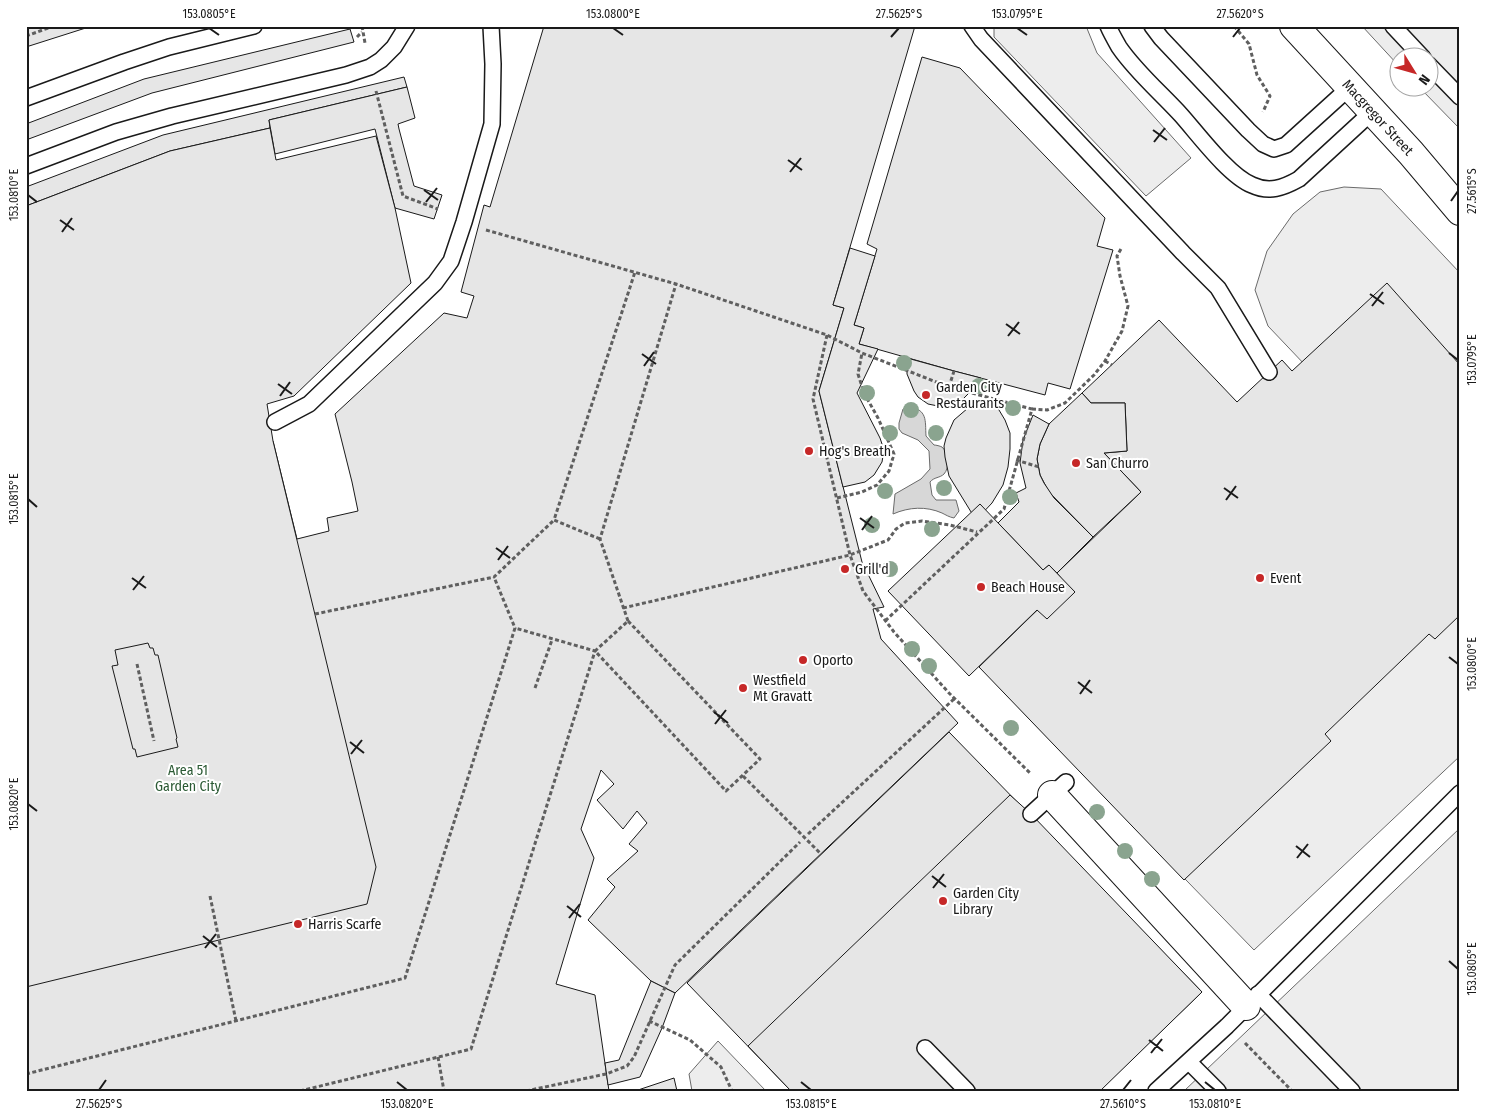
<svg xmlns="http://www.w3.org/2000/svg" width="1486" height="1117" font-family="'Fira Sans Condensed',sans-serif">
<rect width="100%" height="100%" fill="#fff"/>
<g fill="#ededed" stroke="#6a6a6a">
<path d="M994,26H1086L1097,53L1191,158L1146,196L994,37Z"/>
<path d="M1362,26H1460V129L1420,88H1428V58H1398V65Z"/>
<path d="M1344,187L1381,189L1460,273V528L1268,326L1255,290L1267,251L1293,214L1320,192Z"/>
<path d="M1258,481L1460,592V756L1254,950L1018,707Z"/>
<path d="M1460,828V1091H1184Z"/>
<path d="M718,1041L766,1091H692L689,1074Z"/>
</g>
<path fill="#d7d7d7" stroke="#6a6a6a" d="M908,406C928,410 925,420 926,436L934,445C936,445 940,446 942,447C948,452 950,468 944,474C940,478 934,477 930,482L932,495L936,500H956L959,511L954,518C949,517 946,515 942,513C926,506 909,507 893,514L895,494L921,479L930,469L929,451L918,440L902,433L899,429V423L903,409Z"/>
<g fill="#e6e6e6" stroke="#1a1a1a">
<path d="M32,26H92L26,47V28Z"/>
<path d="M544,26H915L833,305L844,308L819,391L864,570H866L884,607L873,609L881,639L958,723L675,993L651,981L588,920L615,887L607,879L638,851L629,844L647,823L637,811L623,829L597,800L614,784L601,770L581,829L594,858L556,984L595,995L609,1091H26V502L273,441L297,539L329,531L327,518L358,511L352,482L335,414L444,313L467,318L474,296L461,292L484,205L490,207Z"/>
<path d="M350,29L354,42L152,93L26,140V124L144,79Z"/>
<path d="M922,57L960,68L1105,218L1097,246L1113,250L1070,389L1048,383L1045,395L954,371L859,344L864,328L854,325L877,249L867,244Z"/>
<path d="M404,77L407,87L269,120L270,128L170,151L26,206V187L163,135Z"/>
<path d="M407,87L415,118L398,124L399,129L414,186L442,195L434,219L395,208L375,129L275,154L269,120Z"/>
<path d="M270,128L276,160L376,136L395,208L411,283L294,396L267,404L273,441L376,867L367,904L26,987V206L170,151Z"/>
<path d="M850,248L875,256L854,325L864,328L859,344L878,349L857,393L880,438L884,450L882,462L874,475L865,482L843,487L819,391L844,308L833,305Z"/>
<path d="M1387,283L1460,365V615L1435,639L1429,634L1325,734L1331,741L1184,880L979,667L1065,583L1057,573L1141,492L1104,453L1127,451L1125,403H1091L1082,393L1159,320L1237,402L1282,360L1292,371Z"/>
<path d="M907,358L954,371L981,378L977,385L958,404L950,406H938L928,404L918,397L914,391L907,374Z"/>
<path d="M1082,393L1091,403H1125L1127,451L1104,453L1141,492L1093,537L1049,492L1040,475L1037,459L1040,444L1049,424Z"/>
<path d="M980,405H994L999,410L1005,420L1010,433V449L1008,467L1003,485L992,503L976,520L949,476L945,457L944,446L946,438L954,420L968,408Z"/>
<path d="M1033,415L1049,424L1040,444L1037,459L1040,475L1044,483L1054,498L1093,537L1057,573L1049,565L1043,570L998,523L1019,502L1016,493L1026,488L1020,463L1023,440Z"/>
<path d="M980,504L1043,570L1049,565L1075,592L1047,619L1037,610L969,676L888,591Z"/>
<path d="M148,643L150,648H153L155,655H158L177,738L176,739L178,747L137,757L135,749H133L112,666L118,665L115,650Z"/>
<path d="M949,732L1202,992L1099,1091H791L687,983Z"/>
<path d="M1010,795L1031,814L1202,992L1100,1091H791L748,1046Z"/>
<path d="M651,981L675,993L662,1028L640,1077L608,1085L605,1063L619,1060Z"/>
<path d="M674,1078L677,1091H636L641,1089Z"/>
</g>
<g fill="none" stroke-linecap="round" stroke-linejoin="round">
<defs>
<g id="lane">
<path d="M972,26L981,39L1183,253L1218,288L1269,372"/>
<path d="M1108,26C1111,33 1115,40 1119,47C1136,72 1161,93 1181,115C1198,134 1229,176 1252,185C1269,193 1283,188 1299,179L1373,111"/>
<path d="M1152,26L1161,38L1248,130L1263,144L1274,149L1286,145L1350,87"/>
<path d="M1393,26L1423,58"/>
<path d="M1428,64L1460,97"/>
<path d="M26,98L124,62L169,47L254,26"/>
<path d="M26,166L116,132L172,116L346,75L370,67L381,60L394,47L407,26"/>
<path d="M275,422L309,404L435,283L451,261L464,222L492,124L493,64L491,26"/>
<path d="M1031,814L1066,782"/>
<path d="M1258,994L1352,1091"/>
<path d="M925,1048L967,1091"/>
<path d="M1189,1062L1218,1091"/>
<path d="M1156,1091L1227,1026L1460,793"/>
</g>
<path id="street" d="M1052,795L1246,1006"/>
<g id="secondary">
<path id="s1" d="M1294,26L1411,153L1460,211"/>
</g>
</defs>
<use href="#lane" stroke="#1a1a1a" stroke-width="18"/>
<use href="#street" stroke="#1a1a1a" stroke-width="30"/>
<use href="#secondary" stroke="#1a1a1a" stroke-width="30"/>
<g stroke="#5f5f5f" stroke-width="3" stroke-dasharray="4 2.5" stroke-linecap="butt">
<path d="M362,26L365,43"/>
<path d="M1234,26L1249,44L1257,75L1270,96L1263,112"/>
<path d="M26,36L54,26"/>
<path d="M357,37L362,32"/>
<path d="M376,91L403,196L438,209"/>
<path d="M486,230L676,284L827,335L862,353L949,387L1032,409L1004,509L885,621"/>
<path d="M827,335L813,399L850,555L863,591L894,632L949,693L1030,773"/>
<path d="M1105,361L1112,365"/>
<path d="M949,387L954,371"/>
<path d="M1032,409L1047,410L1065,403L1094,375L1105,361L1122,331L1128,306L1120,276L1117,256L1122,247"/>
<path d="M1016,460L1039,467"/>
<path d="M837,498L862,492L877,485L889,471L894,454L878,418L864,393L858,374L862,353"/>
<path d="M600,539L554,520L635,272"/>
<path d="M623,608L850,555L888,540L896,529L905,523L922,521L950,525L977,532"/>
<path d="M315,614L494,577L554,520"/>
<path d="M628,621L760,759L726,791L595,651Z"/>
<path d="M628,621L600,539L676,284"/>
<path d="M137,664L154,741"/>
<path d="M535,688L552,640"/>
<path d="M743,776L821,854"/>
<path d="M808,834L955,698"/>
<path d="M210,896L236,1021"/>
<path d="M649,1021L690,1040L721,1067L732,1091"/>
<path d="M1245,1043L1292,1091"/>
<path d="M438,1057L444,1091"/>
<path d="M26,1074L405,978L515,628L494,577"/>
<path d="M300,1091L471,1049L595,651L515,628"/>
<path d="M526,1091L606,1074L627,1066L634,1057L675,965L800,842"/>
</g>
<use href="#lane" stroke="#fff" stroke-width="15"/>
<use href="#street" stroke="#fff" stroke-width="28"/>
<use href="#secondary" stroke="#fff" stroke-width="28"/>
</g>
<g fill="#8aa48f">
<circle cx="904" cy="363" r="8"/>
<circle cx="979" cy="386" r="8"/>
<circle cx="867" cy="393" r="8"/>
<circle cx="1013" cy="408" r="8"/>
<circle cx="911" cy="410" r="8"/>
<circle cx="890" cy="433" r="8"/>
<circle cx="936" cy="433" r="8"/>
<circle cx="944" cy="488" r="8"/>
<circle cx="885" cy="491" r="8"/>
<circle cx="1010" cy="497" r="8"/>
<circle cx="872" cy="525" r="8"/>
<circle cx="932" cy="529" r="8"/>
<circle cx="890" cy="569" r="8"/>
<circle cx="912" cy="649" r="8"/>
<circle cx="929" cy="666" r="8"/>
<circle cx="1011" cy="728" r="8"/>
<circle cx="1097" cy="812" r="8"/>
<circle cx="1125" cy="851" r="8"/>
<circle cx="1152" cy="879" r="8"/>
</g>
<path fill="none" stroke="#1a1a1a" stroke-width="2" d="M209,28L219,35M613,28L623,35M1017,28L1027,35M891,37L899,28M1233,37L1240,28M1153,130L1167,140M1154,142L1165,128M788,160L802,170M790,172L801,158M424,190L438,200M28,195L37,202M1451,201L1458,191M426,202L437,188M60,220L74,230M62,232L72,218M1370,294L1384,304M1372,306L1383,292M1006,324L1020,334M1008,336L1019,322M1449,353L1458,360M642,354L656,364M644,366L654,352M278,384L292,394M280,396L290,382M1224,488L1238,498M28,499L37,507M1226,500L1236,486M860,518L874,528M862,530L872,516M496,548L510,558M498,560L508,546M132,578L146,588M133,590L144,576M1449,657L1458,664M1078,682L1092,693M1080,694L1090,680M714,712L728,723M715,724L726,710M350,742L364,753M351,754L362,740M28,804L37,811M1296,846L1310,857M1297,858L1308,844M932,876L946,887M933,888L944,874M567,906L581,917M569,918L580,904M203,936L217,947M205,948L216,934M1449,961L1458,969M1149,1040L1163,1051M1151,1053L1162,1039M397,1082L407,1090M801,1082L811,1090M1205,1082L1215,1090M99,1090L106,1080M1123,1090L1131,1080"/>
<g fill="#c62828" stroke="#fff" stroke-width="2">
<circle cx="926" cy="395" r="5"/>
<circle cx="809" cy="451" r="5"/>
<circle cx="1076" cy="463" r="5"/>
<circle cx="845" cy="569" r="5"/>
<circle cx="1260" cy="578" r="5"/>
<circle cx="981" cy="587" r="5"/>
<circle cx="803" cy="660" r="5"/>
<circle cx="743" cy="688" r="5"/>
<circle cx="943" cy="901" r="5"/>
<circle cx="298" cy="924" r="5"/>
</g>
<g text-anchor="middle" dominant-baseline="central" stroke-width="4" stroke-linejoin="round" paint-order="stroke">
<g font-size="14" fill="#1a1a1a" stroke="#fff">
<text stroke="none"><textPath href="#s1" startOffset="124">Macgregor Street</textPath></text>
</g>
<g font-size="14" fill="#1a1a1a" stroke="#fff" text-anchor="start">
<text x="936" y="387">Garden City<tspan x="936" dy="16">Restaurants</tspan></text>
<text x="819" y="451">Hog's Breath</text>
<text x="1086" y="463">San Churro</text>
<text x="855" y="569">Grill'd</text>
<text x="1270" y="578">Event</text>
<text x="991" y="587">Beach House</text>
<text x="813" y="660">Oporto</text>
<text x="753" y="680">Westfield<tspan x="753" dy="16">Mt Gravatt</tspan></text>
<text x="953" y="893">Garden City<tspan x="953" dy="16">Library</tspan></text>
<text x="308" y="924">Harris Scarfe</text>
</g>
<g font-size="14" fill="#2b5a34" stroke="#fff">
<text x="188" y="770">Area 51<tspan x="188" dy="16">Garden City</tspan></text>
</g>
</g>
<rect width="1486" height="1117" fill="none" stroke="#ffffff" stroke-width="55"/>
<g transform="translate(1414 72) rotate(127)"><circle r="24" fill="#ffffff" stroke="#a3a3a3"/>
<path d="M0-4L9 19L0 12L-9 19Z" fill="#c62828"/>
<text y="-8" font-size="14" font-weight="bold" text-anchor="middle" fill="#1a1a1a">N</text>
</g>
<rect x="28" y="28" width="1430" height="1062" fill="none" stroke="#1a1a1a" stroke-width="2"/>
<g font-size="12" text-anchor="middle" fill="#1a1a1a">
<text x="209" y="18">153.0805°E</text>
<text x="613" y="18">153.0800°E</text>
<text x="899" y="18">27.5625°S</text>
<text x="1017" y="18">153.0795°E</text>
<text x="1240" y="18">27.5620°S</text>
<text transform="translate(1472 191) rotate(-90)" y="4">27.5615°S</text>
<text transform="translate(14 195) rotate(-90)" y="4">153.0810°E</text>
<text transform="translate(1472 360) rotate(-90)" y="4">153.0795°E</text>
<text transform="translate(14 499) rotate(-90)" y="4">153.0815°E</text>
<text transform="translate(1472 664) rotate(-90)" y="4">153.0800°E</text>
<text transform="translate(14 804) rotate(-90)" y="4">153.0820°E</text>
<text transform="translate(1472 969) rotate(-90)" y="4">153.0805°E</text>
<text x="99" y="1108">27.5625°S</text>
<text x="407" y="1108">153.0820°E</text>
<text x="811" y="1108">153.0815°E</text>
<text x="1123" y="1108">27.5610°S</text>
<text x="1215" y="1108">153.0810°E</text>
</g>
</svg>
